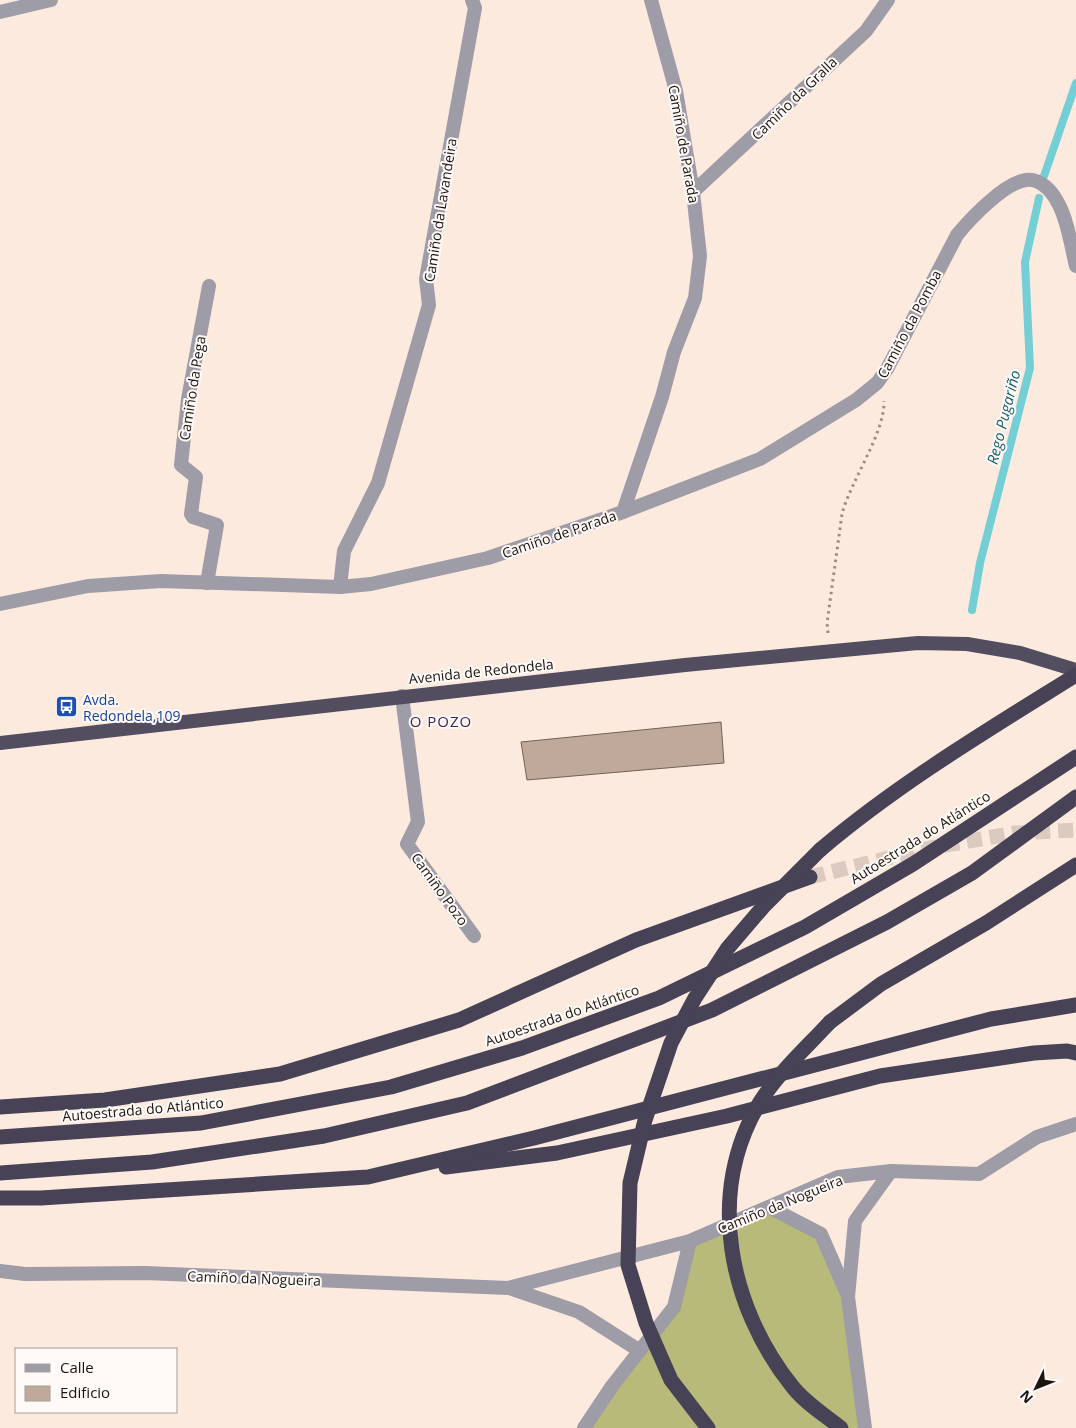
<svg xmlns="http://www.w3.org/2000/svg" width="1076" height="1428" font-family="'Open Sans',sans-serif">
<rect width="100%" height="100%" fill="#fdeade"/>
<path fill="#b7ba78" d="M769,1207L821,1234L848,1300L865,1428H584L674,1307L690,1241Z"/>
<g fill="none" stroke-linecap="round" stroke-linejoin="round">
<g stroke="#73ced5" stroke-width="8">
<path d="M1044,176L1076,83"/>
<path d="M972,610L980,563L1030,368L1025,262L1039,198"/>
</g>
</g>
<path fill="#bfa99a" stroke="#746053" d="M721,722L724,763L527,780L521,742Z"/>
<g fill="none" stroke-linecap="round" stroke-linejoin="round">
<path stroke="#dbcabf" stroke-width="15" stroke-dasharray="15 8" stroke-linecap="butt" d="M810,877L930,848L1015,833L1076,830"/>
<path stroke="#9b8d84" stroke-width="3" stroke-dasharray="2.5 4" stroke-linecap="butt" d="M828,633L827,623L842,514C850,482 885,433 884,401"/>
<g stroke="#9e9ca6" stroke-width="14">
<path d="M0,12L51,0"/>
<path d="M693,192L866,31L888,0"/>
<path d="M623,512L760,459L856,400L877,383L887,369L957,235C970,219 1004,183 1026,180C1040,178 1052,191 1058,203C1068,221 1071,246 1076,266"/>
<path d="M207,583L217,525L193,517L191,514L196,477L181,465L188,399L209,286"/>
<path d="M340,587L344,551L378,483L429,305L426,279L475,8L472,0"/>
<path d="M0,604L88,586L161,581L340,587L371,584L488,558L623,512L662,397L674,352L695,298L700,256L693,192L676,91L651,0"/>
<path d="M402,696L418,822L407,844L474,936"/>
<path d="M769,1207L821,1234L847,1294"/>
<path d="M0,1271L25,1274L145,1273L508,1288L690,1241L838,1177L891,1171L979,1174L1037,1137L1076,1124"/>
<path d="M509,1288L579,1312L640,1351"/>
<path d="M584,1428L612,1386L674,1307L690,1241"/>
<path d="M865,1428L848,1297L855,1221L891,1171"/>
</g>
<path stroke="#524e60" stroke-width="14" d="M0,743L685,665L918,643L967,644L1020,653L1076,670"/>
<g stroke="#474255" stroke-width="15">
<path d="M820,850C899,783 988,730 1076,675"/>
<path d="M830,1022L881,984L986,923L1076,865"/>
<path d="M0,1107L105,1100L280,1074L459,1020L636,940L810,877"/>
<path d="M0,1137L201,1123L391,1087L522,1048L659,998L805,927L913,864L1076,757"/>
<path d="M446,1167L557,1153L727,1116L880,1076L1034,1053L1067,1051L1076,1053"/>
<path d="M0,1173L152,1162L324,1136L467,1103L712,1010L887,922L972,873L1076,797"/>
<path d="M0,1198H41L368,1177L534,1138L991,1019L1076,1005"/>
</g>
<g stroke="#474255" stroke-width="15">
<path d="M830,1022C806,1048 779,1072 760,1102C705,1193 729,1307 792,1386C805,1403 825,1415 841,1428"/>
<path d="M708,1428L671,1380L646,1323L628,1265L630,1183L645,1120L671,1043L695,998L727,949L763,907L820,850"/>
</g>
</g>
<defs>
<symbol id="bus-square" viewBox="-11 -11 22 22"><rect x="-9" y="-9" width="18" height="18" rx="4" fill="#1a4fb4" stroke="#fffaf7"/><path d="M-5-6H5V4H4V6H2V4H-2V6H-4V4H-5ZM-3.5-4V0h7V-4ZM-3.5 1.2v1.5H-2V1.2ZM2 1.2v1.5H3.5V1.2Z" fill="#fff"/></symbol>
</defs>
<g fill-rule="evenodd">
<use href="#bus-square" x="54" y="694" width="25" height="25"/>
</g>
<g text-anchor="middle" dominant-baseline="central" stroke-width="4" stroke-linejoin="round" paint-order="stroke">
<g font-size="14" fill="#1b130e" stroke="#fffaf7">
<text transform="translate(794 98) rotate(-44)">Camiño da Gralla</text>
<text transform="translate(684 144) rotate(80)">Camiño de Parada</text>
<text transform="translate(440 210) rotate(-81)">Camiño da Lavandeira</text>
<text transform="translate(909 324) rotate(-62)">Camiño da Pomba</text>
<text transform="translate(192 388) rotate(-81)">Camiño da Pega</text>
<text transform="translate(559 534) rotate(-19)">Camiño de Parada</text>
<text transform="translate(481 671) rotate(-6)">Avenida de Redondela</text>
<text transform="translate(920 837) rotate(-32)">Autoestrada do Atlántico</text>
<text transform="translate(440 889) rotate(54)">Camiño Pozo</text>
<text transform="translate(562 1015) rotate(-19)">Autoestrada do Atlántico</text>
<text transform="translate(143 1109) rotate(-5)">Autoestrada do Atlántico</text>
<text transform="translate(780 1204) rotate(-22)">Camiño da Nogueira</text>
<text transform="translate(254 1278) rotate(2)">Camiño da Nogueira</text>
</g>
<g font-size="14" fill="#164399" stroke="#fffaf7" text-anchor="start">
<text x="83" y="699">Avda.<tspan x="83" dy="16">Redondela,109</tspan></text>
</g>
<g font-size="15" font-style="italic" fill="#0f5e64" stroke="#fffaf7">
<text transform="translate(1003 417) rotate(-76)">Rego Pugariño</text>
</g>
<g font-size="15" letter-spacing="1" fill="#3b255f" stroke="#fffaf7">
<text x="441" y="721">O POZO</text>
</g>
</g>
<rect x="15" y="1348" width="162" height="65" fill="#fffaf7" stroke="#a49e9a"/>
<rect x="25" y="1364" width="25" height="8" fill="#9e9ca6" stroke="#a49e9a"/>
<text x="60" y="1373" font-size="15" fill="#1b130e">Calle</text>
<rect x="25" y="1386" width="25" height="15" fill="#bfa99a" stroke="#a49e9a"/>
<text x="60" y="1398" font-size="15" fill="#1b130e">Edificio</text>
<g transform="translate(1036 1388) rotate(227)" stroke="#fffaf7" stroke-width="4" paint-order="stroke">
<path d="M0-4L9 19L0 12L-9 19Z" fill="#1b130e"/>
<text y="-8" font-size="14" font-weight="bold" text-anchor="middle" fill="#1b130e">N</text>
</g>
</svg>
